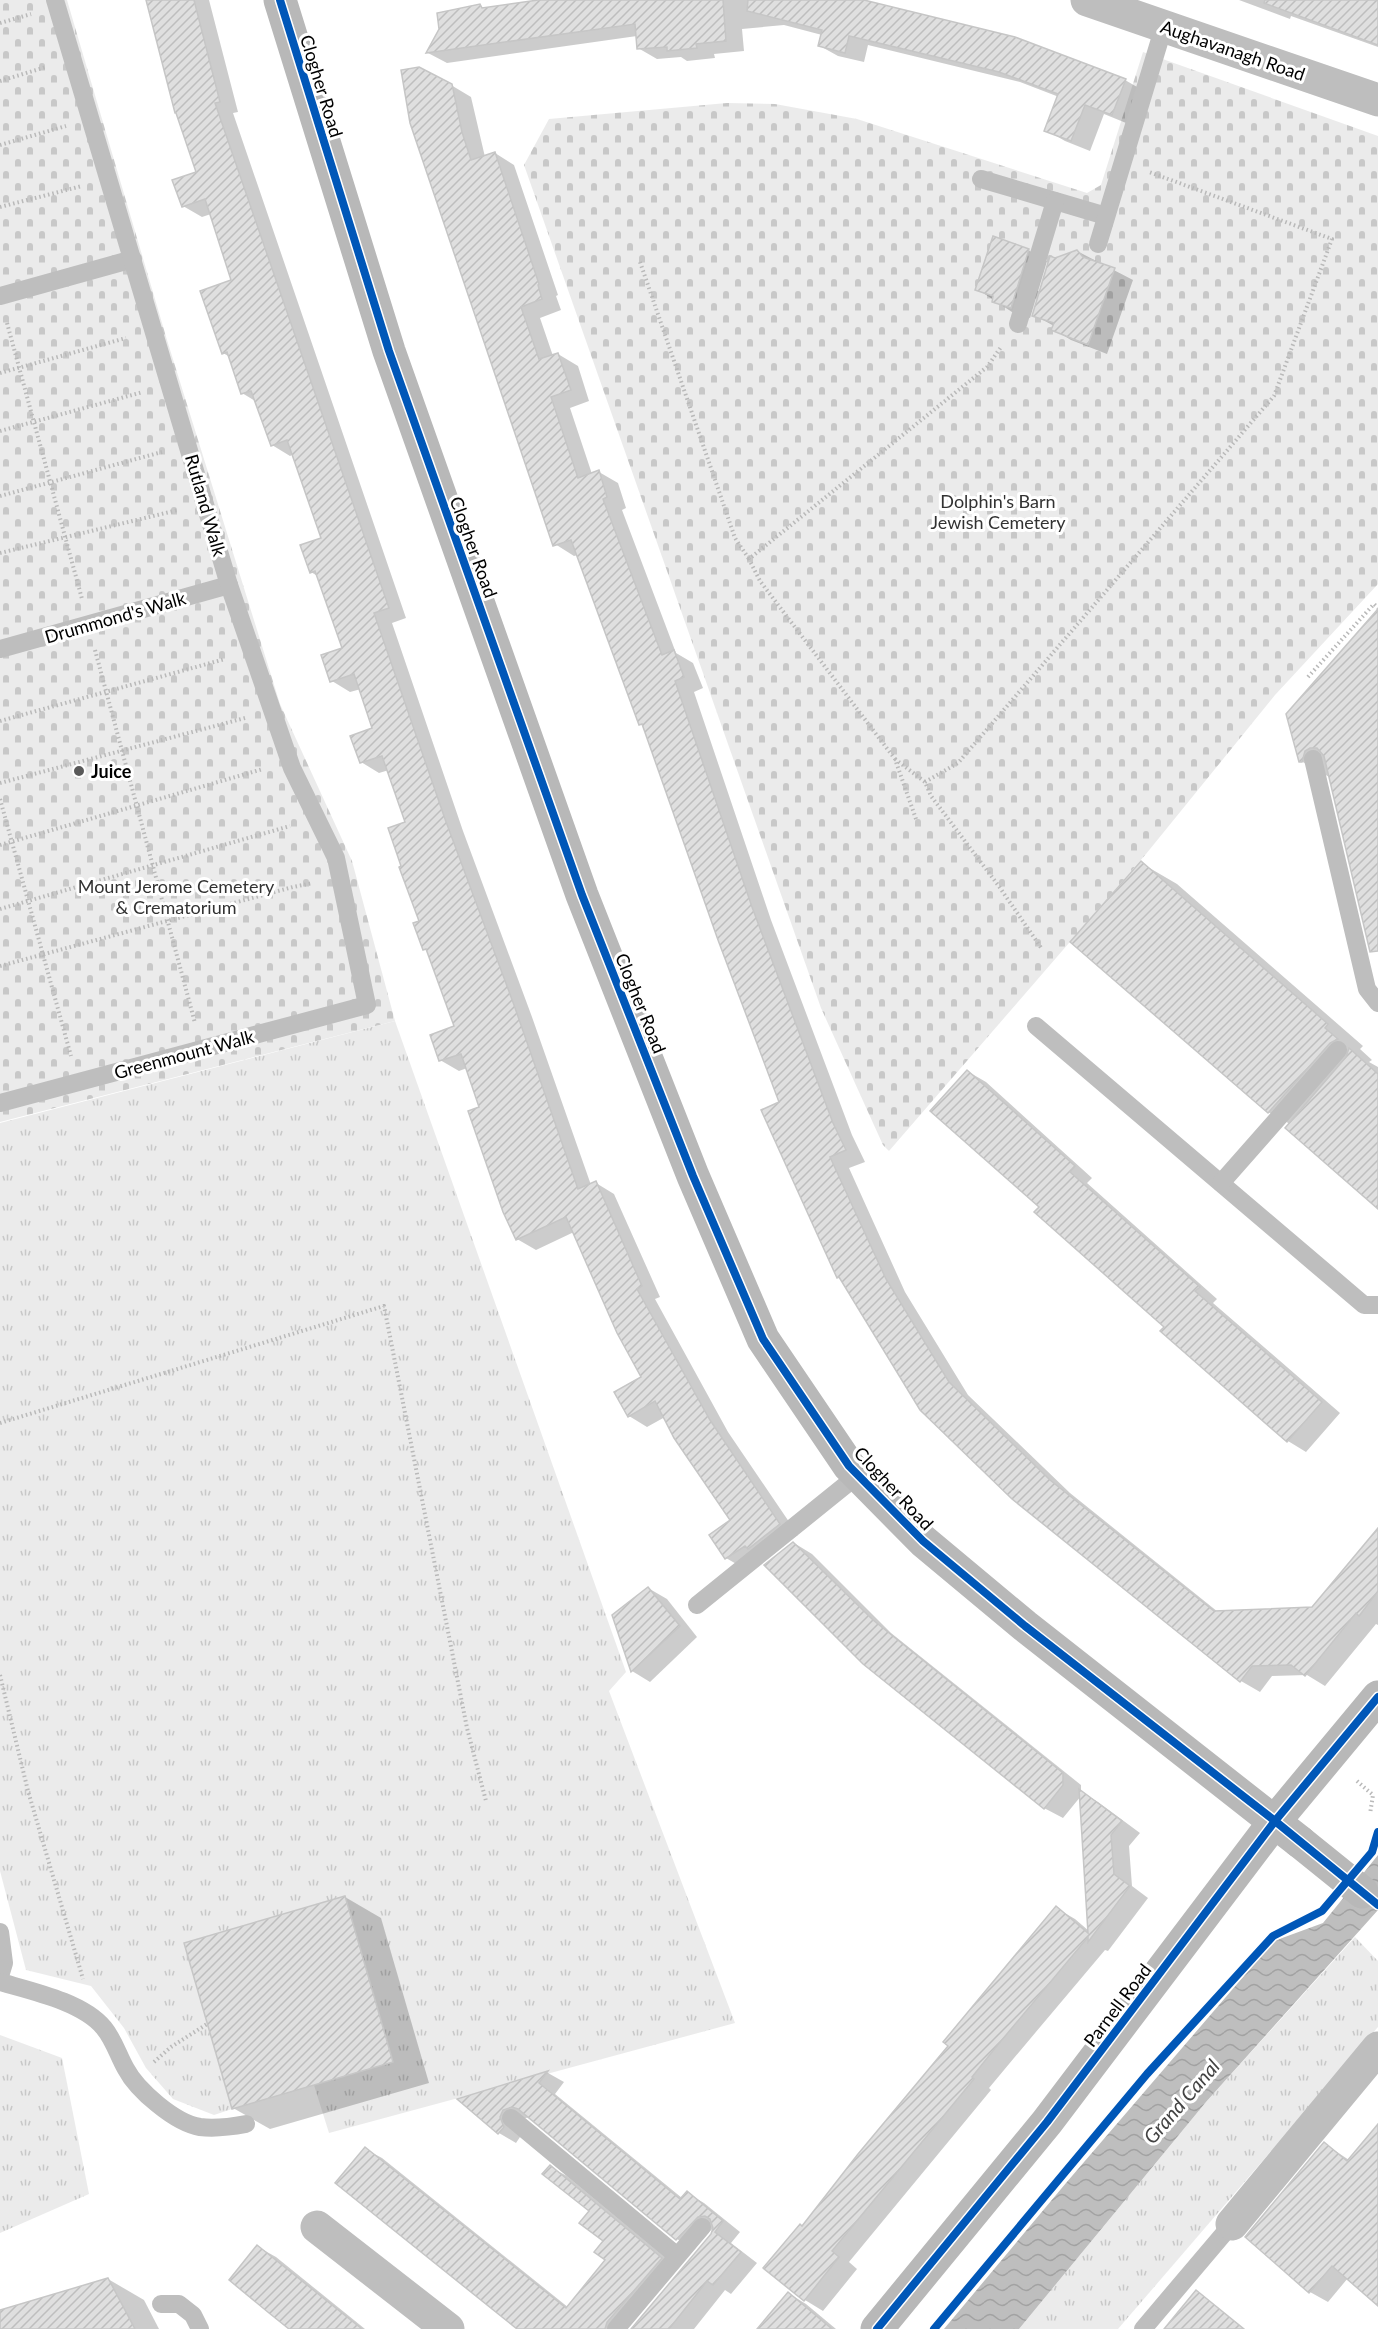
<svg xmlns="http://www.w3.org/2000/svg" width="1378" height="2329" font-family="Lato,sans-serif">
<defs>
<pattern id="grass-tufts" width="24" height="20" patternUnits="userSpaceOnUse" patternTransform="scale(1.5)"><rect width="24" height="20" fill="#ebebeb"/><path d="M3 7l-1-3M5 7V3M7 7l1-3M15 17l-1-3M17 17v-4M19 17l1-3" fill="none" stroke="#c8c8c8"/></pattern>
<pattern id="cemetery-stones" width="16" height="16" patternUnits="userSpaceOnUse" patternTransform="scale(1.5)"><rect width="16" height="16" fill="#ebebeb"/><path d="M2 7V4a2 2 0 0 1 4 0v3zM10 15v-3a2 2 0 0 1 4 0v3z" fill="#c8c8c8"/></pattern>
<pattern id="water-waves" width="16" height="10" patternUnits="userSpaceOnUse" patternTransform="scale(1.5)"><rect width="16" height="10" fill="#bebebe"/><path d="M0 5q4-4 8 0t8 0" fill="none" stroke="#a2a2a2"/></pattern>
<pattern id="building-hatch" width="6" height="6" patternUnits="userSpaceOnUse" patternTransform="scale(1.5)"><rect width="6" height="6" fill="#dfdfdf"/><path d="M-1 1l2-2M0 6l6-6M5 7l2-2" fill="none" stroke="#bebebe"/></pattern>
</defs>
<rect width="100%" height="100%" fill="#fff"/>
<g fill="url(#grass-tufts)">
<path d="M395,1021L626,1672L609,1691L735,2023L329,2133L314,2085L392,2058L345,1896L184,1943L232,2109L214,2115L173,2099L146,2068L124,2028L91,1986L26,1970L0,1871V1123Z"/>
<path d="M1355,1937L1378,1961V2027L1118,2329H1019L1206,2102Z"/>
<path d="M0,2035L62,2058L89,2194L0,2233Z"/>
</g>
<g fill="url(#cemetery-stones)">
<path d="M0,0H67L167,340L280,704L352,861L395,1021L0,1122Z"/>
<path d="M1143,52L1378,136V584L1275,695L1146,854L889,1151L883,1145L821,1008L524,165L549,119L727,103L775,104L857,119L1087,193L1101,185Z"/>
</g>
<path fill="url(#water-waves)" d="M1378,1855V1910L1206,2102L1019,2329H944L1066,2183L1274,1941L1323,1923Z"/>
<g fill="#0003">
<path d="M148,0H209L238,112L233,113L406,618L392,623L463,831L532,1017L591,1185L596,1183L614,1194L660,1297L655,1299L728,1432L798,1535L745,1569L726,1558L732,1521L665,1417L647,1427L629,1416L643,1377L574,1232L536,1250L517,1239L480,1108L467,1068L459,1071L440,1060L456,1027L428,951L424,949L421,921L403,866L407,823L389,770L379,773L361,762L374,729L361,689L350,692L332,681L344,649L319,577L311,572L323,539L294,454L290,456L272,445L257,402L242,393L230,357L223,353L233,281L211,214L202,217L183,206L198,173Z"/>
<path d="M547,0H856L1125,80L1144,91L1131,125L1104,114L1090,151L1065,141L1046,130L1059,97L1020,82L868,45L864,62L838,56L820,46L822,35L784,25L742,29L744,51L714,54L715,58L687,61L681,57L657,59L638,48L637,36L447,63L428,53L480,6L486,9Z"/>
<path d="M1239,0H1378V47L1291,16L1290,19Z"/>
<path d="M451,85L471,97L485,157L495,153L514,165L558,295L556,296L561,310L540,318L553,356L558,354L578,366L589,401L570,408L592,474L599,472L618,483L626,508L622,510L676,653L693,663L703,688L694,692L771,920L852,1135L865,1162L849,1168L905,1292L968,1395L1070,1493L1218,1612L1313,1608L1378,1529V1625L1376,1624L1325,1686L1307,1675L1272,1676L1260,1692L1241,1681L838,1277L781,1103L644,726L640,724L578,555L574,556L555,544Z"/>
<path d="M1028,250L1047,261L1030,318L1012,312L977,289Z"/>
<path d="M1077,251L1133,280L1107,354L1071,340L1053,329L1054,326L1034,315Z"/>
<path d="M1378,620V950L1331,778L1301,761L1287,714Z"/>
<path d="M1141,863L1177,884L1363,1046L1360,1049L1372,1060L1369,1062L1378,1067V1207L1290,1124L1268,1112Z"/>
<path d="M967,1071L986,1082L1092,1178L1087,1183L1217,1299L1213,1303L1340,1413L1306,1452L1288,1441L1041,1207Z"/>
<path d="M794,1543L812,1554L891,1633L1081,1785V1792L1098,1802L1140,1833L1129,1846L1132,1886L1148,1898L1108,1951L1105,1950L1014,2058L989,2088L991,2090L849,2262L857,2269L823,2311L805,2300L803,2228L950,2045L1056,1908L1075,1919L1089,1931L1081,1796L1063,1818L1044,1808Z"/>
<path d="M648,1588L667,1599L697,1637L650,1682L632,1671Z"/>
<path d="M345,1897L381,1918L429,2083L270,2129L233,2108Z"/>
<path d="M548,2073L564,2082L555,2094L682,2198L687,2193L704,2203L740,2232L731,2243L757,2263L731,2294L725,2290L694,2329H633L712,2235L713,2228L694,2249L677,2239L529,2117L520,2120V2137L516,2143L499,2133L461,2100Z"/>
<path d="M1378,2126V2304L1348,2278L1328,2302L1310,2292L1325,2144L1349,2160Z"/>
<path d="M365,2149L382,2158L569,2308L607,2260L605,2241L591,2211L550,2167L567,2176L678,2268L627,2329H520Z"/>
<path d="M258,2247L276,2257L365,2329H292Z"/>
<path d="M108,2279L144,2300L159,2329H0V2311Z"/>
<path d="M788,2293L806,2304L836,2329H759Z"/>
</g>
<g fill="url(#building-hatch)" stroke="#c6c6c6" stroke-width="1.5">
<path d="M146,0H194L220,102L215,103L389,608L374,613L445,819L514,1005L578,1189L596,1181L642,1286L637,1289L710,1420L780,1524L748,1549L745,1546L725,1559L709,1535L730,1520L674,1438L655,1401L628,1417L614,1392L641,1377L617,1333L566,1217L516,1240L503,1212L468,1111L479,1107L461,1054L439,1061L430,1035L454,1026L426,949L423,950L413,923L419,921L399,867L401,866L388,828L405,822L382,756L360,763L350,736L372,728L354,674L330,682L321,655L342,648L315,571L310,573L300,545L321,538L287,440L271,446L251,391L241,394L227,352L222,354L200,291L231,280L205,199L182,207L172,180L196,172L176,113H175Z"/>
<path d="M538,0H723L726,41L696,44L697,48L667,51V47L637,49L635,24L426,53L439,29L437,13L480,4L482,8Z"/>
<path d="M748,0H864L1015,37L1126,79L1112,115L1085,105L1071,141L1044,131L1058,94L999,72L849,36L845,53L818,46L822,30L747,11Z"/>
<path d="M1265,0H1378V45L1264,3Z"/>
<path d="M419,67L452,84L462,132L471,160L495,152L539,284L538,285L542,299L521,307L539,359L558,353L571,390L551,397L578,478L599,470L607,497L603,499L662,655L674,650L684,677L675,681L752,907L833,1123L846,1150L830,1157L886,1279L949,1382L1050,1480L1214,1611L1312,1607L1378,1528V1591L1359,1616L1356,1613L1305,1676L1291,1665L1252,1666L1240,1682L1012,1499L920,1410L839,1277L837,1278L761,1110L779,1102L718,940L642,724L639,725L571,540L553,546L410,123L401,70Z"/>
<path d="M993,236L1029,249L1011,308L992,302L993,296L975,290Z"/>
<path d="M1077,250L1083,257L1115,268L1088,345L1051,330L1054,323L1032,316L1050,256L1055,258Z"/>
<path d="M1378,609V951L1370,952L1324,756L1317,748H1310L1305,751L1302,762H1299L1286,714Z"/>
<path d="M1141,861L1328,1024L1325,1028L1338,1039L1330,1043L1268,1113L1070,942Z"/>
<path d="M1349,1048L1378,1074V1209L1285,1128L1346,1057Z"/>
<path d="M967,1070L1075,1166L1070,1172L1200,1287L1195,1291L1322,1402L1287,1442L1160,1331L1164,1327L1034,1212L1039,1207L930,1111Z"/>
<path d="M793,1542L873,1620L1063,1773V1785L1044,1809L863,1664L764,1565Z"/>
<path d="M648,1587L680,1626L631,1672L612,1615Z"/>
<path d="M1079,1789L1122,1821L1111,1835L1114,1874L1130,1886L1088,1942V1937L996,2047L972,2077L974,2079L832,2251L839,2257L804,2301L763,2268L800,2224L802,2226L858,2154L948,2046L943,2042L1056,1906L1088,1933Z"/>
<path d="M345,1896L393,2062L232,2109L184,1943Z"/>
<path d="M548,2071L539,2083L680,2199L687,2191L723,2221L715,2232L741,2252L713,2285L707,2281L669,2329H631L711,2234L713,2228L710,2219L705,2216L698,2217L676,2240L518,2109L512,2107L503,2110L500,2117L504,2127L498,2134L457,2099Z"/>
<path d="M1378,2124V2306L1332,2266L1309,2293L1245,2237L1324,2142L1347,2161Z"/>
<path d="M365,2147L566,2308L605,2260L594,2252L603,2241L579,2223L589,2211L542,2174L550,2165L662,2258L607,2322L605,2329H517L335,2183Z"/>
<path d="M257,2245L362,2329H289L269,2313L229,2280Z"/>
<path d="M108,2278L135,2329H0V2310Z"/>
<path d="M1196,2290L1244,2329H1164Z"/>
<path d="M788,2292L832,2329H757Z"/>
</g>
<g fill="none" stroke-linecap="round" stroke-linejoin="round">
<g stroke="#b9b9b9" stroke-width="4" stroke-dasharray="1.5 3" stroke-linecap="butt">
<path d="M0,23L31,14"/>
<path d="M0,81L46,67"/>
<path d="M0,145L66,126"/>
<path d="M0,207L82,186"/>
<path d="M640,262L735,538L749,559"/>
<path d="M7,323L82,599"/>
<path d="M0,373L126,338"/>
<path d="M0,431L143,392"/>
<path d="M0,496L162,452"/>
<path d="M0,553L178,510"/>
<path d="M95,650L195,1023"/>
<path d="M1308,677L1374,604L1378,608"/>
<path d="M0,721L225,659"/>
<path d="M895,759L925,782L931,796L998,885L1042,949"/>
<path d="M925,782L958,763L1274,396L1332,239L1149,172"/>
<path d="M0,783L245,718"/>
<path d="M0,799L71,1056"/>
<path d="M916,819L895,759L760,581L749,559L987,367L1001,347"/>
<path d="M0,845L263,769"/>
<path d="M0,909L290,826"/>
<path d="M0,966L293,887L313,883"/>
<path d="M0,1423L384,1306L467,1728L486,1801"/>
<path d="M0,1675L28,1791L83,1979"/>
<path d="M1357,1781L1373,1795L1370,1814"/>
<path d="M1371,1854L1378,1832"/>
<path d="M154,2062L171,2047L207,2024"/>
<path d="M934,2329L1147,2074L1273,1936L1325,1907"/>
</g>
<g stroke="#bebebe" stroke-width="18">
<path d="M981,179L1106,216"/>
<path d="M1098,244L1164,26"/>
<path d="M0,296L133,259"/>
<path d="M1018,324L1055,201"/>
<path d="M0,649L229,585"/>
<path d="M1313,759L1367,989L1378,1003"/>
<path d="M1036,1026L1364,1305H1378"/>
<path d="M0,1103L367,1005L336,858L292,768L229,585L55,0"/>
<path d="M1221,1183L1338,1050"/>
<path d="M697,1605L858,1475"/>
<path d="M0,1932L4,1963L0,1976"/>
<path d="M0,1982C31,1991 83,2002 104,2028C114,2040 118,2055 126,2069C137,2090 175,2123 200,2127C216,2129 230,2127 246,2124"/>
<path d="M511,2118L676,2255"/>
<path d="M161,2304H179L193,2315L200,2329"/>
<path d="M616,2329L702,2227"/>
<path d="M1143,2329L1232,2224"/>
</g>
<g stroke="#bebebe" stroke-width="33">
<path d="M1087,0L1378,100"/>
<path d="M1232,2224L1378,2048"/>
<path d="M317,2227L448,2329"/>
</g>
<g stroke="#b8b8b8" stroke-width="33">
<path d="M280,0L389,351L582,895L693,1176L763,1339L849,1466L923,1541L1025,1626L1300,1842"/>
<path d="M877,2329L1047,2122L1275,1821L1378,1697"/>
</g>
<path stroke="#b8b8b8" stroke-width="33" d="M1300,1842L1362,1892"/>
<defs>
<g id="cycleway">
<path d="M280,0L389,351L582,895L693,1176L763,1339L849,1466L923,1541L1025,1626L1275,1821L1378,1905"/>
<path d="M877,2329L1047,2122L1275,1821L1378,1697"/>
<path d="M934,2329L1147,2074L1273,1936L1322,1911L1372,1852L1378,1832"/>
</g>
</defs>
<use href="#cycleway" stroke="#fff" stroke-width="11"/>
<use href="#cycleway" stroke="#0057b8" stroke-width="8"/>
</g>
<circle fill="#595959" stroke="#fff" stroke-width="2" cx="79" cy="771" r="6"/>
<g text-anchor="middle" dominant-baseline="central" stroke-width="6" stroke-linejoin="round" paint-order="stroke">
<g font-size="18" fill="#000" stroke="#fff">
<text transform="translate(1233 50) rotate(19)">Aughavanagh Road</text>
<text transform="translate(322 86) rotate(73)">Clogher Road</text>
<text transform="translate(206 505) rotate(74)">Rutland Walk</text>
<text transform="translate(474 547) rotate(70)">Clogher Road</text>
<text transform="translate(115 617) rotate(-16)">Drummond's Walk</text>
<text transform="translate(641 1003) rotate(68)">Clogher Road</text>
<text transform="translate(184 1054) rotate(-15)">Greenmount Walk</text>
<text transform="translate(894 1488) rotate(47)">Clogher Road</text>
<text transform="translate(1117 2005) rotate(-53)">Parnell Road</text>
</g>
<g font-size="18" fill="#323232" stroke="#fff">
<text x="998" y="501">Dolphin's Barn<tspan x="998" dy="21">Jewish Cemetery</tspan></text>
<text x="176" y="886">Mount Jerome Cemetery<tspan x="176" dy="21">&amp; Crematorium</tspan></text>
</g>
<g font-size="18" font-weight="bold" fill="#000" stroke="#fff" text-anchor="start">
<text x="91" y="771">Juice</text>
</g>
<g font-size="20" font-style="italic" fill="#434343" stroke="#fff">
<text transform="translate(1181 2101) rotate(-49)">Grand Canal</text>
</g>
</g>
</svg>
